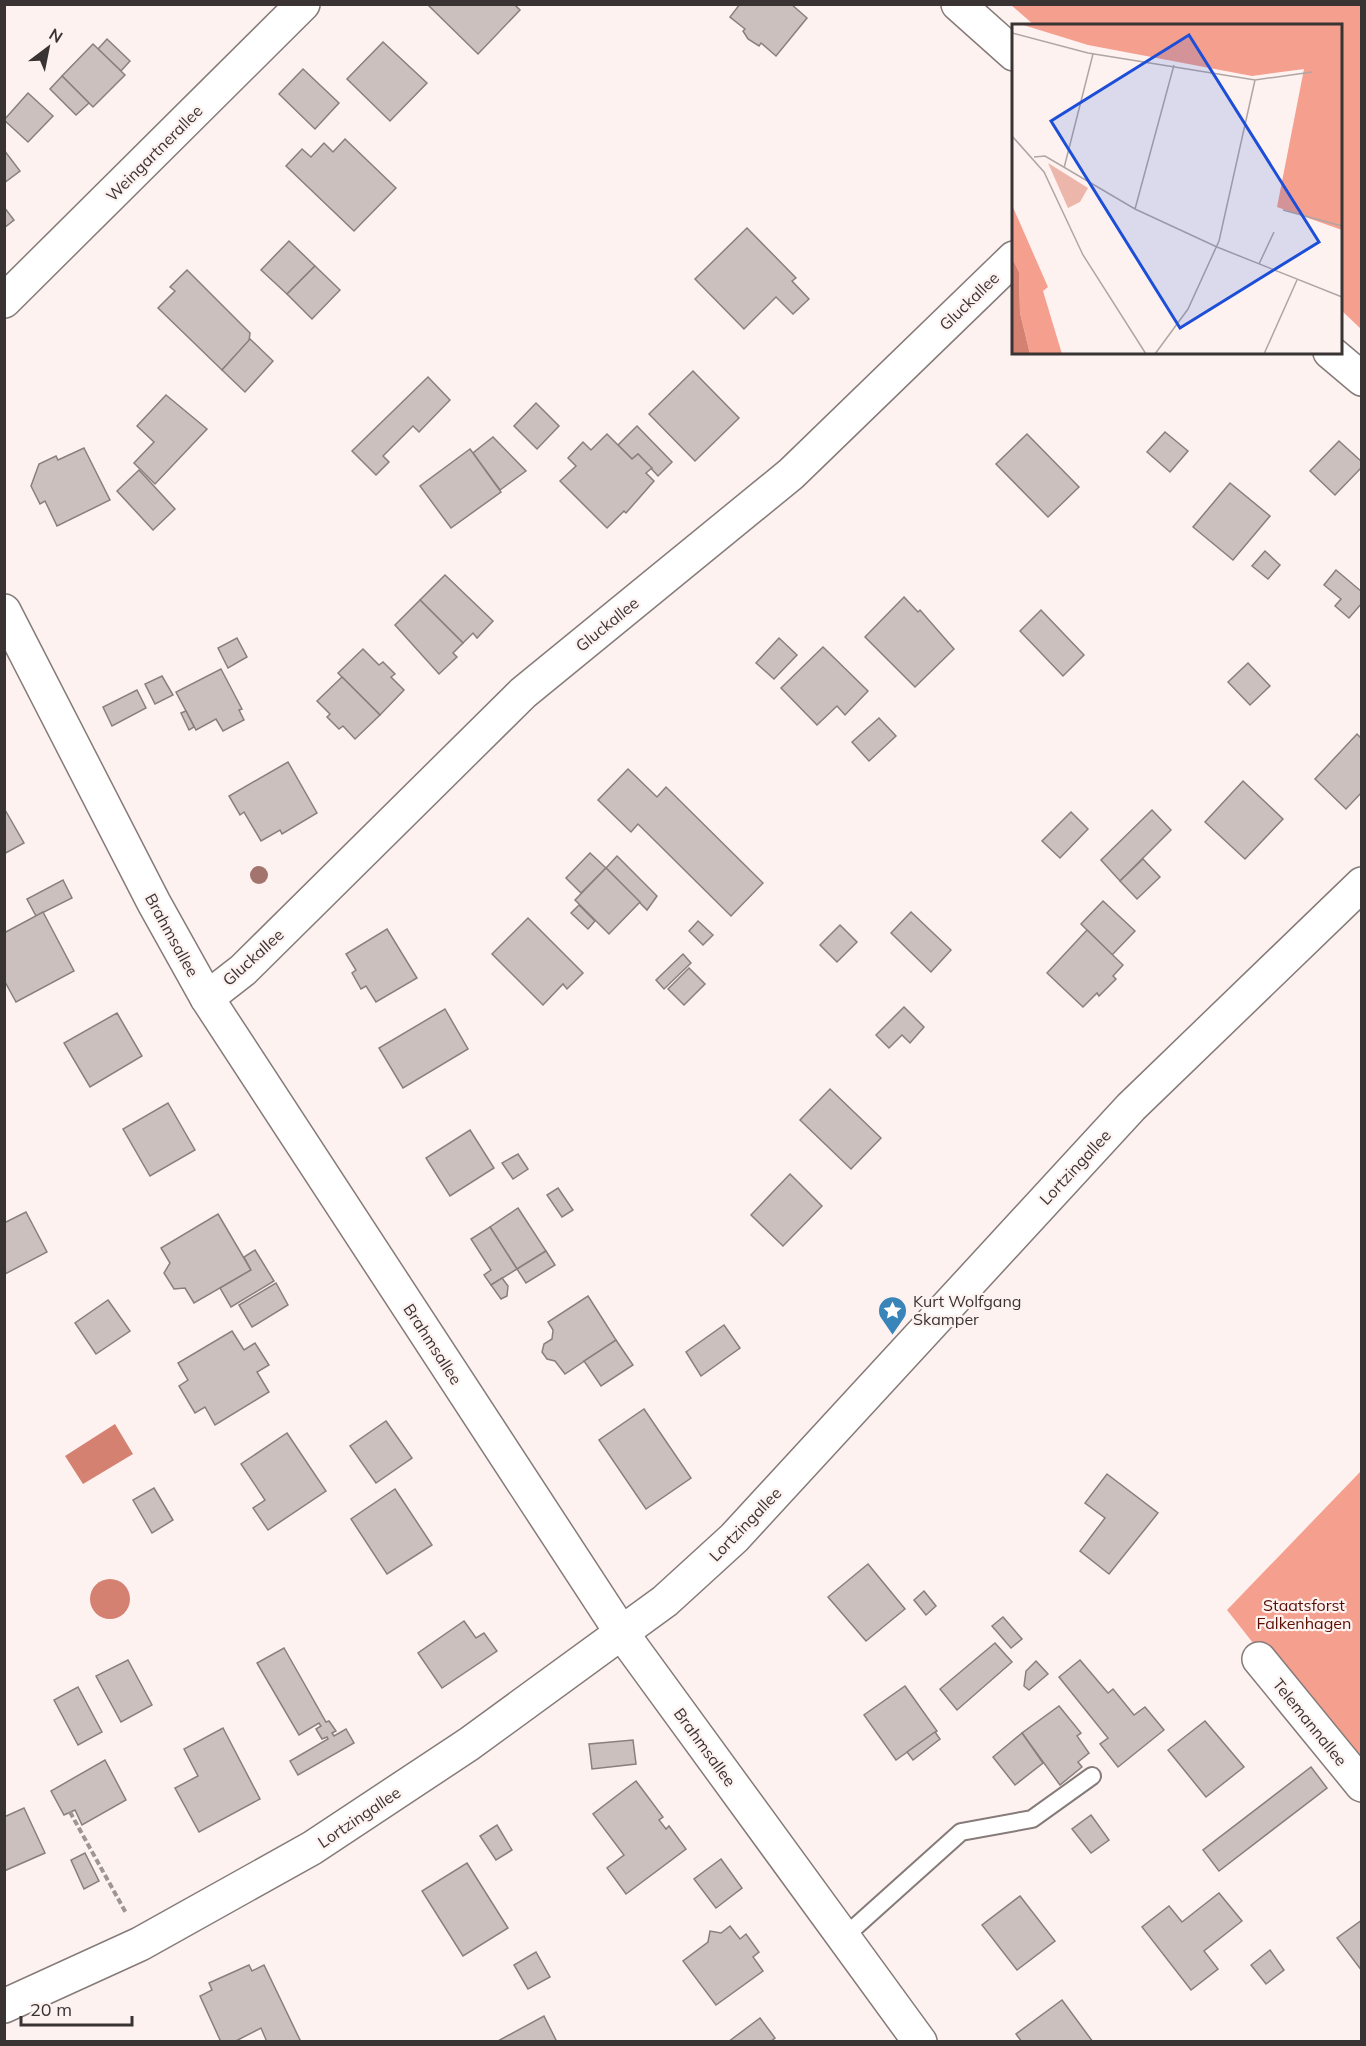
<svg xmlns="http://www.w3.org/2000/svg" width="1366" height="2046" font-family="Mulish,sans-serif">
<rect width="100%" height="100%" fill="#fdf2f0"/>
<g fill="#f59f8e">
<path d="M1011,5H1361V329L1341,310L1340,26L1034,25Z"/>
<path d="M1361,1471V1780L1227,1610Z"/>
</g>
<g fill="#d58171">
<path d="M115,1424L133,1454L83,1484L65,1456Z"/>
<circle cx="110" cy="1599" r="20"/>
</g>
<g fill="#cbc0be" stroke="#897f7d" stroke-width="1.5">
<path d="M427,4H514L520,10L478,54Z"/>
<path d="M740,4H791L807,18L776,56L761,43L759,46L748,39L743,31L745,29L730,17Z"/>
<path d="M107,39L130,61L121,71L98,49Z"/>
<path d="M383,42L427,83L390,121L347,79Z"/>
<path d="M93,44L125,75L93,107L62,76Z"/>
<path d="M303,69L339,103L315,129L279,94Z"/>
<path d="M62,76L89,103L76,115L50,89Z"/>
<path d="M28,93L53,116L28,142L4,120Z"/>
<path d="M345,139L396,188L354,231L286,166L302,149L311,157L324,143L333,152Z"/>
<path d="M4,150L20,171L4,183Z"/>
<path d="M4,207L14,220L4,228Z"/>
<path d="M747,228L796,278L792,281L809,299L793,314L776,297L744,329L695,279Z"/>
<path d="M289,241L315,266L287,294L261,270Z"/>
<path d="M315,266L340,290L312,319L287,294Z"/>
<path d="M187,270L250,333L249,341L222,370L158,308L175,291L170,287Z"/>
<path d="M250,339L273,361L245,392L222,370Z"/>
<path d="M693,371L739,418L695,461L649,414Z"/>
<path d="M428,377L450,400L419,432L413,426L383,456L389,462L376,475L352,451Z"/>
<path d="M166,395L207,429L155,484L134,463L154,442L137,426Z"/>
<path d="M536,403L559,426L537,449L514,426Z"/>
<path d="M637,426L672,462L658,476L638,454L632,459L618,445Z"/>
<path d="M1165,432L1188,451L1170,472L1147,452Z"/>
<path d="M607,434L632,459L638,454L652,468L646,473L654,481L626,513L624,511L607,528L560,481L576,466L568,458L583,442L591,450Z"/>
<path d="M1027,434L1079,487L1048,517L996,464Z"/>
<path d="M493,437L526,471L500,490L473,453Z"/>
<path d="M1339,441L1362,462V467L1335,495L1310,471Z"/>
<path d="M84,448L110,500L57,526L45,501L40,504L31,486L39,464L56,456L58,460Z"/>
<path d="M470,449L501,492L451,528L420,486Z"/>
<path d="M139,470L175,509L153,530L117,491Z"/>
<path d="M1230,483L1270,516L1233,560L1193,527Z"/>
<path d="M1265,551L1280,565L1268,579L1252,566Z"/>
<path d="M1336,570L1362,592V603L1349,618L1335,606L1341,599L1324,585Z"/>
<path d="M445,575L493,621L477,638L473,633L463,643L420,600Z"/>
<path d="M904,597L918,612L920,610L954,649L915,687L865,637Z"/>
<path d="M420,600L463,643L453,653L457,657L439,674L395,625Z"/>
<path d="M1041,610L1084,655L1063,676L1020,631Z"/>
<path d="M237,638L247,657L228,668L218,648Z"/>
<path d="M779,638L797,655L774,679L756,663Z"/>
<path d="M823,647L868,691L845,715L837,706L817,725L781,688Z"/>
<path d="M363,649L379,665L383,662L395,674L391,677L404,690L380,715L338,673Z"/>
<path d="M1248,663L1270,686L1250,705L1228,682Z"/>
<path d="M221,669L242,709L239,710L244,720L223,731L216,719L196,730L176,692Z"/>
<path d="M162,676L173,695L155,704L145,684Z"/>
<path d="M342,677L380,715L355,739L343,726L339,729L327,717L330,714L317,701Z"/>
<path d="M137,690L146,708L112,726L103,707Z"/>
<path d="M186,711L194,727L189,730L181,713Z"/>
<path d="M879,718L896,736L869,761L852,742Z"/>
<path d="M1357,734L1362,739V792L1346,809L1315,779Z"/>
<path d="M288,762L317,813L282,834L280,830L261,841L244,812L240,815L229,796Z"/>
<path d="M628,769L657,797L666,787L763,883L731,916L638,824L631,832L598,800Z"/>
<path d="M1243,781L1283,819L1245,859L1205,822Z"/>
<path d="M4,808L24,843L4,854Z"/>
<path d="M1152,810L1171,830L1120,881L1101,860Z"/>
<path d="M1071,812L1088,829L1060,858L1042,841Z"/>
<path d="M590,853L606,868L581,893L566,878Z"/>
<path d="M617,856L657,896L647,910L606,868Z"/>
<path d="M1143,859L1160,877L1137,899L1120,881Z"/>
<path d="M606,868L640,902L609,934L575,900Z"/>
<path d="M63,880L72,898L36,916L27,899Z"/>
<path d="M1103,901L1135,931L1112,955L1081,924Z"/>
<path d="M579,905L595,921L588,929L571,913Z"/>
<path d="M43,912L74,971L16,1002L4,980V933Z"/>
<path d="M911,912L951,950L931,972L891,933Z"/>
<path d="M528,918L583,973L567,989L563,984L543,1005L492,954Z"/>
<path d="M698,921L713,935L703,945L689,931Z"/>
<path d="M840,925L857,942L837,962L820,945Z"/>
<path d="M387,929L417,978L376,1002L366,986L361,989L352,973L356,970L346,954Z"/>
<path d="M1087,930L1123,965L1113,976L1116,979L1099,996L1097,993L1083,1007L1047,973Z"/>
<path d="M683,954L691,963L664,989L656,980Z"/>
<path d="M689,968L705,984L684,1005L668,989Z"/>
<path d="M904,1007L924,1027L910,1043L902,1035L889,1048L876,1035Z"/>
<path d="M445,1009L468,1049L403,1088L379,1048Z"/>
<path d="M117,1013L142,1056L90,1087L64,1043Z"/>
<path d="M830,1089L881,1138L851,1169L800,1120Z"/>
<path d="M168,1103L195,1150L150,1176L123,1129Z"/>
<path d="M470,1130L494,1168L450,1196L426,1158Z"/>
<path d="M518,1154L528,1169L513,1179L502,1163Z"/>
<path d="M790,1174L822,1206L783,1246L751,1215Z"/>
<path d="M558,1188L573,1210L562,1217L547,1195Z"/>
<path d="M518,1208L546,1251L517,1269L490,1227Z"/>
<path d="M26,1212L47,1252L5,1274L4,1223Z"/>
<path d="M218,1214L251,1270L194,1303L185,1288L174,1289L164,1273L170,1263L161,1248Z"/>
<path d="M490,1227L517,1269L491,1285L484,1275L491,1270L471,1239Z"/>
<path d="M255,1250L274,1281L231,1307L220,1288L251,1270L244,1257Z"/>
<path d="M546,1251L555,1265L526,1283L517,1269Z"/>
<path d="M502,1278L508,1286L507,1296L501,1299L491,1285Z"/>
<path d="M276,1283L288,1305L252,1327L239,1305Z"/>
<path d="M588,1296L616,1340L565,1374L555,1361L547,1359L542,1352L544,1344L552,1339L553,1330L548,1322Z"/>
<path d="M108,1300L130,1331L96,1354L75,1323Z"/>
<path d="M724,1325L740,1348L701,1376L686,1352Z"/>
<path d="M232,1331L244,1350L255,1343L269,1365L257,1372L269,1392L215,1425L205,1407L195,1413L179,1386L188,1380L178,1363Z"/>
<path d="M616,1340L633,1365L601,1386L584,1361Z"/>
<path d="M644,1409L691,1478L646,1509L599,1440Z"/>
<path d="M386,1421L412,1458L376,1483L350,1446Z"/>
<path d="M287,1433L326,1491L268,1530L253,1508L265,1500L241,1464Z"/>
<path d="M1107,1474L1158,1513L1109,1574L1080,1551L1105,1518L1085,1503Z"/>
<path d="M154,1488L173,1520L152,1533L133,1500Z"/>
<path d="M395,1489L432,1545L387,1574L351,1519Z"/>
<path d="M868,1564L905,1609L866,1641L828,1597Z"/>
<path d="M924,1591L936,1606L926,1615L914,1600Z"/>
<path d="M1003,1617L1022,1639L1011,1648L992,1626Z"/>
<path d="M464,1621L476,1638L484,1633L497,1651L442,1688L418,1653Z"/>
<path d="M995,1643L1012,1662L957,1710L940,1689Z"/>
<path d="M284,1648L326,1722L329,1721L336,1731L332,1733L334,1736L346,1729L354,1743L298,1775L290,1761L328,1739L327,1737L322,1739L316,1729L321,1726L319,1723L299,1735L257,1663Z"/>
<path d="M128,1660L152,1705L121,1722L96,1676Z"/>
<path d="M1080,1660L1108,1693L1113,1689L1134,1715L1145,1707L1164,1730L1118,1767L1100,1744L1108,1738L1059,1677Z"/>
<path d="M1036,1661L1048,1674L1029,1690L1024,1686L1026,1671Z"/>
<path d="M905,1686L937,1731L896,1760L864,1715Z"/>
<path d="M78,1687L102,1732L78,1745L54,1700Z"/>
<path d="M1059,1706L1081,1733L1077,1736L1089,1753L1078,1762L1082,1767L1060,1785L1022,1733Z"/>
<path d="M1205,1721L1244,1767L1206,1797L1168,1750Z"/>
<path d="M223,1728L260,1799L199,1832L175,1788L198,1776L184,1749Z"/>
<path d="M935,1732L940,1739L913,1760L907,1752Z"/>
<path d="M1022,1733L1043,1763L1015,1785L993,1757Z"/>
<path d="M633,1740L636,1764L592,1769L589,1744Z"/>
<path d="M105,1760L126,1800L82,1825L75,1810L64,1815L51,1791Z"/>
<path d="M1311,1767L1327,1788L1219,1871L1203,1850Z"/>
<path d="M636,1781L663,1817L659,1820L666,1829L669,1826L686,1849L626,1894L607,1868L624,1855L593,1814Z"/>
<path d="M24,1808L45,1853L4,1871V1817Z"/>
<path d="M1091,1815L1109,1840L1091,1853L1072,1829Z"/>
<path d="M497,1825L512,1850L496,1860L480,1836Z"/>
<path d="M85,1853L99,1881L84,1889L71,1860Z"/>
<path d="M721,1859L742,1888L716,1908L694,1879Z"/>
<path d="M467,1863L508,1928L463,1956L422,1891Z"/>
<path d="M1219,1893L1242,1921L1204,1951L1218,1969L1191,1990L1142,1927L1169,1906L1182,1922Z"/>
<path d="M1020,1896L1055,1941L1017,1970L982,1925Z"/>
<path d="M1362,1920V1971L1337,1938Z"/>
<path d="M730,1926L740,1939L746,1934L759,1952L753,1957L763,1971L716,2005L683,1961L708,1942L710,1931L721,1933Z"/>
<path d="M1270,1950L1284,1970L1266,1984L1251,1965Z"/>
<path d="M536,1952L550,1977L528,1989L514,1965Z"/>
<path d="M249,1965L252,1971L264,1965L301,2042H267L261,2028L234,2042H221L200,1996L212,1990L209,1983Z"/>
<path d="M1062,2000L1093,2042H1022L1016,2034Z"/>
<path d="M544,2016L557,2042H498V2041Z"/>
<path d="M760,2018L775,2038L770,2042H728Z"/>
</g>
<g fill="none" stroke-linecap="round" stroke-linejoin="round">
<defs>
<path id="service" d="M844,1937L961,1832L1032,1819L1092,1776"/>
<g id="minor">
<path d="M958,4L1014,54"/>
<path d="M4,301L303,4"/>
<path d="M1330,352L1362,379"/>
<path d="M4,611L154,903L207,998L621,1632L920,2042"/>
<path d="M207,998L243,970L523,693L791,474L1014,258"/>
<path d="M1259,1659L1362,1785"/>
<path d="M4,2006L140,1944L312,1848L469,1744L665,1601L734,1538L1131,1107L1362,884"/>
</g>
</defs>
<use href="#service" stroke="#857b79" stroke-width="20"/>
<use href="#minor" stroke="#857b79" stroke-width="36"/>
<path stroke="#9e9694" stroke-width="4" stroke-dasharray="6 3" stroke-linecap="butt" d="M70,1812L126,1913"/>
<use href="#service" stroke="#fff" stroke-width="16"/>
<use href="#minor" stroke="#fff" stroke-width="33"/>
</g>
<circle fill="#a3746e" cx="259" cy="875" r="9"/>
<defs>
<symbol id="sight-pin" viewBox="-11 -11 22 30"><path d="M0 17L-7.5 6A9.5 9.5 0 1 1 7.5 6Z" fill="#3984b8" stroke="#fdf2f0"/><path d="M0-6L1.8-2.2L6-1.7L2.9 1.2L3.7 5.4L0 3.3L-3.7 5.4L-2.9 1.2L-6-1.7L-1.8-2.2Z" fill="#fff"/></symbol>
</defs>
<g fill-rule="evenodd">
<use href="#sight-pin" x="876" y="1294" width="33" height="45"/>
</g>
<g text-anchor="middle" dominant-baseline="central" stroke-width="4.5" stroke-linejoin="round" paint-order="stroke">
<g font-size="16" fill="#393433" stroke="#fdf2f0">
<text transform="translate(154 153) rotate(-45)">Weingartnerallee</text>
<text transform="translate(969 301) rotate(-44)">Gluckallee</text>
<text transform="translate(607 624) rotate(-39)">Gluckallee</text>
<text transform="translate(172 935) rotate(61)">Brahmsallee</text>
<text transform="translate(253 957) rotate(-42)">Gluckallee</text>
<text transform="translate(1075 1167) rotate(-47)">Lortzingallee</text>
<text transform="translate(433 1344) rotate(57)">Brahmsallee</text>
<text transform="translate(745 1524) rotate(-46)">Lortzingallee</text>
<text transform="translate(1310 1722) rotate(51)">Telemannallee</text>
<text transform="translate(705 1747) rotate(54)">Brahmsallee</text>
<text transform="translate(359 1817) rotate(-34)">Lortzingallee</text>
</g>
<g font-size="16" fill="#393433" stroke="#fdf2f0" text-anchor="start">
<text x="913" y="1301">Kurt Wolfgang<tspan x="913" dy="18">Skamper</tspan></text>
</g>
<g font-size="16" fill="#590d03" stroke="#fdf2f0">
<text x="1304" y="1605">Staatsforst<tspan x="1304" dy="18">Falkenhagen</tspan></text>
</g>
</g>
<g transform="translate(1012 24)">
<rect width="330" height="330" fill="#fdf2f0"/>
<path d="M36,139L76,164L68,178L56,184Z" fill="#edb6aa"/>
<path d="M8,0H330V206L265,183L292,45L240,52L76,21ZM0,181L36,263L31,267L50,330H18L8,289L7,248L0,234Z" fill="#f59f8e"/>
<path d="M0,234L7,248L8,289L18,330H0Z" fill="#d58171"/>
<path fill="none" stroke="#afa6a4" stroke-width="1.5" d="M0,9L76,29L243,56L300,48M0,112L32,148L71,231L134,330M22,133L33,132L123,185L205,223L330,273M52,144L81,30M123,185L162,41M271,186L330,202M247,240L262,208M143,330L176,285L207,217L243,56M252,330L285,256"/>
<path fill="#1d4ed8" fill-opacity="0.15" stroke="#1d4ed8" stroke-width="3" d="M177,11L307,218L168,304L39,97Z"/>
<rect width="330" height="330" fill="none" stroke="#393433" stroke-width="3"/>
</g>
<rect width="1366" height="2046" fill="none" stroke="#393433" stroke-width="12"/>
<g transform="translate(48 48) rotate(32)" stroke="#fdf2f0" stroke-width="4.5" paint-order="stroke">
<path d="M0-4.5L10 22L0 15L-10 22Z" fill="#393433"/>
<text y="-9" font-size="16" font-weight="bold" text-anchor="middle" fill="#393433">N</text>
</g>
<path d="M21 2016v9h111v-9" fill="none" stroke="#393433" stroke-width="3"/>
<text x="30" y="2016" font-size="18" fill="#393433" stroke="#fdf2f0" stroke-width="4.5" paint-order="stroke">20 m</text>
</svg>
